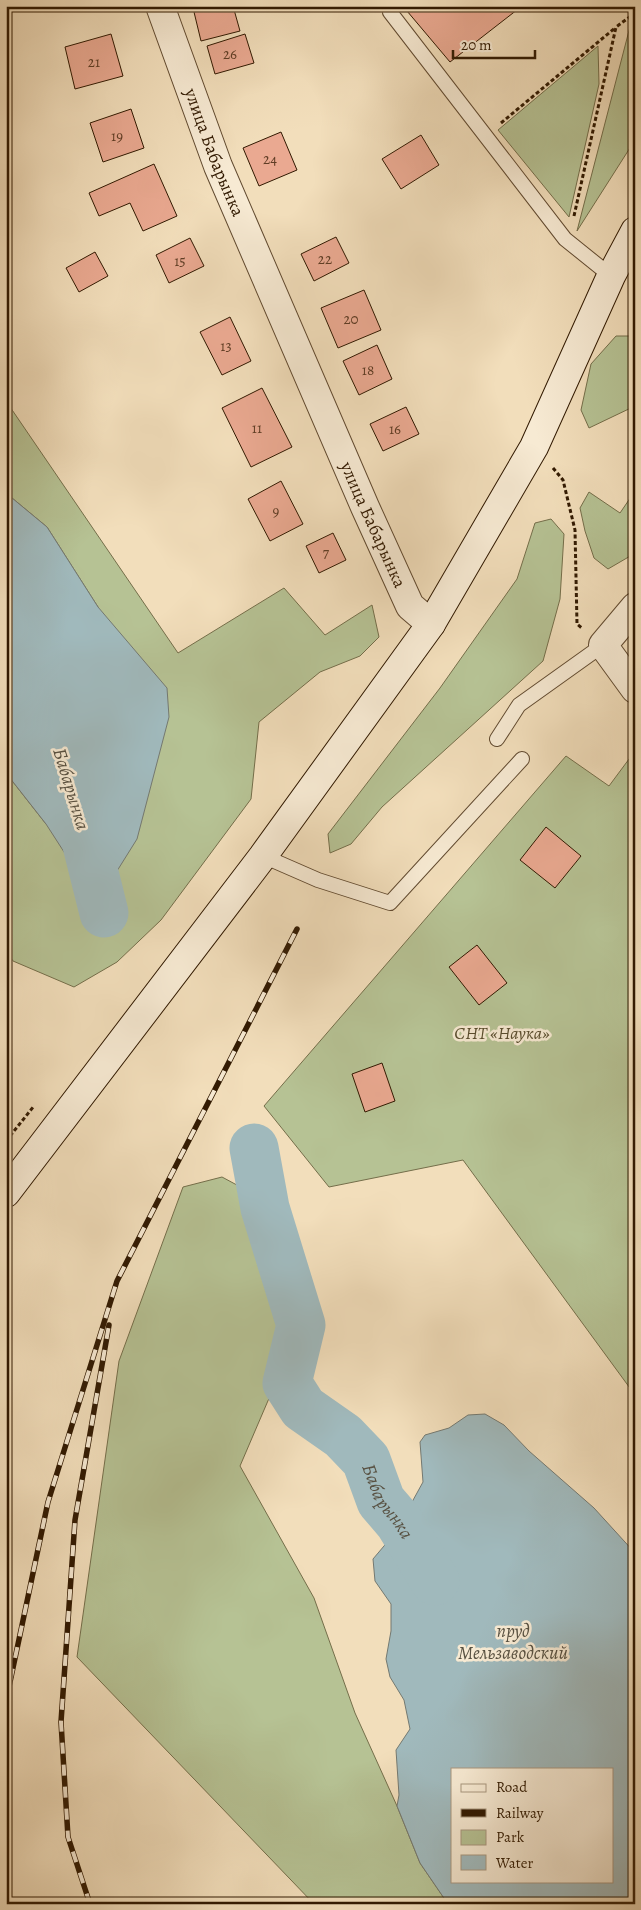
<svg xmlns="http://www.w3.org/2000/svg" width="641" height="1910" font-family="Alegreya,serif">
<rect width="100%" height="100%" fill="#f2debb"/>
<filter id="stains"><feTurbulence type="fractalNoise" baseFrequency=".004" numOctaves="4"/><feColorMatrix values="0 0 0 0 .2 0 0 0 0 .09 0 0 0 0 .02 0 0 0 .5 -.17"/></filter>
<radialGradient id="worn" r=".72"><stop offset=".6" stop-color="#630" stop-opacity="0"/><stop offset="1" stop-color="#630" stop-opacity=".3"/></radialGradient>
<g fill="#b6c294" stroke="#746e4a">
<path d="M632,19L635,23V140L577,231Z"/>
<path d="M598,46L599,84L569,217L498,130Z"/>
<path d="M616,336H635V406L589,428L581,410L591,364Z"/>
<path d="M6,401L178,653L284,588L325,635L372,605L379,637L360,656L320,672L259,722L251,799L161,920L117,962L74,987L13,961L6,950V773L46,824L98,607L47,527L6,493Z"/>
<path d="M635,491V548L632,555L608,569L594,558L585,531L580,508L589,492L620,513Z"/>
<path d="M551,519L564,534L560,599L543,661L382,807L351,844L330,853L328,834L440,688L517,579L535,523Z"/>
<path d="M635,751V1395L463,1160L329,1187L264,1106L566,756L609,786Z"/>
<path d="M222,1177L248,1191L290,1323L276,1382L240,1466L314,1598L355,1713L397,1806L420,1863L448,1904H314L77,1657L119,1361L183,1187Z"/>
</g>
<g fill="#a0b9bc" stroke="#747971" fill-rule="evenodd">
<path d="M6,493L47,527L98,607L167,688L169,717L137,839L112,879L84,883L46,824L6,773Z"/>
<path d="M485,1414L504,1425L529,1451L594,1508L635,1553V1904H448L420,1863L397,1806L399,1795L396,1750L410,1729L404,1700L390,1677L386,1659L391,1631V1604L375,1581L373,1559L395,1533L423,1482L420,1442L425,1435L449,1428L468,1415ZM452,1769H612V1881H452Z"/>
</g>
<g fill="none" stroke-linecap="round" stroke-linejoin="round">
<g stroke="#a0b9bc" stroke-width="49">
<path d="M80,817L104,913"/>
<path id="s1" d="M254,1148L265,1208L301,1325L287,1383L303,1408L343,1436L366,1460L381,1501L399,1522L435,1581"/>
</g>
</g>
<g fill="#eaa991" stroke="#311901">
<path d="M55,6H103V8Z"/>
<path d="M216,6H233L240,31L201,41L194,12Z"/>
<path d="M414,6H522L450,62L407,11Z"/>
<path d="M111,34L123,76L75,89L65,47Z"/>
<path d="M245,34L254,63L215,74L207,46Z"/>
<path d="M131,109L144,148L103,162L90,123Z"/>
<path d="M281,132L297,170L259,186L243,148Z"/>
<path d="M421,135L439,165L401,189L382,159Z"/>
<path d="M154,164L177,216L143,231L130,203L99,216L89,193Z"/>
<path d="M336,237L349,263L314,281L301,254Z"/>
<path d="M190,238L204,266L169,283L156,255Z"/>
<path d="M95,252L108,276L79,292L66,268Z"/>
<path d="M364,290L381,330L338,348L321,308Z"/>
<path d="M230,317L251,361L222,375L200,332Z"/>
<path d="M377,345L392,379L359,395L343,361Z"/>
<path d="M262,388L292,447L251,467L222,408Z"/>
<path d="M406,407L419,434L383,451L370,424Z"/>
<path d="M281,481L303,524L270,541L248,499Z"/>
<path d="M333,533L346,560L319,573L306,546Z"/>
<path d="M546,827L581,856L555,888L520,860Z"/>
<path d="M477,945L507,983L479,1005L449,967Z"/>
<path d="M382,1063L395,1101L365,1112L352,1074Z"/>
</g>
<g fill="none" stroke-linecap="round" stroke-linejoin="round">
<defs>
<g id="lane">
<path d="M393,6L390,12L565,239L611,276"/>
<path d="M497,739L519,705L603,645"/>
<path d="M263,856L318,880L390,903L522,759"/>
</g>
<g id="street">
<path id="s2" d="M160,6L218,166L365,507L410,606L431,624"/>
<path d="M635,607L603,645L635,689"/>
</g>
<path id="secondary" d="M6,1193L263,856L431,624L534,447L611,276L635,231"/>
</defs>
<use href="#lane" stroke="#614a30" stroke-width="16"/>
<use href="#street" stroke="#614a30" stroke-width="30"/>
<use href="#secondary" stroke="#311901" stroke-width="30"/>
<g stroke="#311901" stroke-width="3" stroke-dasharray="4 2.5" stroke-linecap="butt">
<path d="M501,123L615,28"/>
<path d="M574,216L616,27L635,13"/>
<path d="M553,468L563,480L575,530L577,624L583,629"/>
<path d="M6,1141L34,1106"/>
</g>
<use href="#lane" stroke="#f7ead3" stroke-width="14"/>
<use href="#street" stroke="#f7ead3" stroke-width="28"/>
<use href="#secondary" stroke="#f7ead3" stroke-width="28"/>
<defs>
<g id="rail">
<path d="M6,1701L48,1502L117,1281L297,929"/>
<path d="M6,1726L7,1699"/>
<path d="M90,1904L68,1837L61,1722L75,1520L109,1325"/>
</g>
</defs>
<use href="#rail" stroke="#311901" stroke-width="5.5"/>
<use href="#rail" stroke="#f7ead3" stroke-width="4" stroke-dasharray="11" stroke-linecap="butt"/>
</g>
<g text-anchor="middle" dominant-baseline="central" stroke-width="5" stroke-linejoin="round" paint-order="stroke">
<g font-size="15" fill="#5f3d25">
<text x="230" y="54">26</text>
<text x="94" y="62">21</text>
<text x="117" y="136">19</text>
<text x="270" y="159">24</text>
<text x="325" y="259">22</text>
<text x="180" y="261">15</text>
<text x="351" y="319">20</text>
<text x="226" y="346">13</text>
<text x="368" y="370">18</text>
<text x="257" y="428">11</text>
<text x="395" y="429">16</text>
<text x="276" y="511">9</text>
<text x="326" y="553">7</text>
</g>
<g font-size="18" fill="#311901" stroke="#f7ead3">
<text stroke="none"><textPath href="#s2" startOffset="156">улица Бабарынка</textPath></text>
<text stroke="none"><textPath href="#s2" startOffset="561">улица Бабарынка</textPath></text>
</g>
<g font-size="18" font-style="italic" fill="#594c2d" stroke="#f7ead3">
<text x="502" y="1033">СНТ «Наука»</text>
</g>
<g font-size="19" font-style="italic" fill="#585142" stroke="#f7ead3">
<text transform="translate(71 789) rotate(73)">Бабарынка</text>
<text stroke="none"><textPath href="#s1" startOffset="402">Бабарынка</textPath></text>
<text x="513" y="1631">пруд<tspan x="513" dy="22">Мельзаводский</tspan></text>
</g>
</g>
<rect width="641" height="1910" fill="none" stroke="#f2debb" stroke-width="25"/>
<rect x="8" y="8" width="626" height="1895" fill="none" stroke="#311901" stroke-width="2.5"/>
<rect x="12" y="12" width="616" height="1885" fill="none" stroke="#311901"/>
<rect x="451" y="1768" width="162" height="115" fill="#f7ead3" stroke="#a8967f"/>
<rect x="461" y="1784" width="25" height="8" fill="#f7ead3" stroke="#a8967f"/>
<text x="496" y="1792" font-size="15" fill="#311901">Road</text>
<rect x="461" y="1809" width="25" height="8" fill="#311901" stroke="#a8967f"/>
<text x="496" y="1818" font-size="15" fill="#311901">Railway</text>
<rect x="461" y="1830" width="25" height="15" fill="#b6c294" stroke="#a8967f"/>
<text x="496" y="1842" font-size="15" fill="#311901">Park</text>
<rect x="461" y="1855" width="25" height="15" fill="#a0b9bc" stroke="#a8967f"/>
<text x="496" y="1868" font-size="15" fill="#311901">Water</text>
<path d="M453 50v8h82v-8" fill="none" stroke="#311901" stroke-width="2.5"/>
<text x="461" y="50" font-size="15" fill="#311901" stroke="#f7ead3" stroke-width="4" paint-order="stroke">20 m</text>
<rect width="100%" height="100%" filter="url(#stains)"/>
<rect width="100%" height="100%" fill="url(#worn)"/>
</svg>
